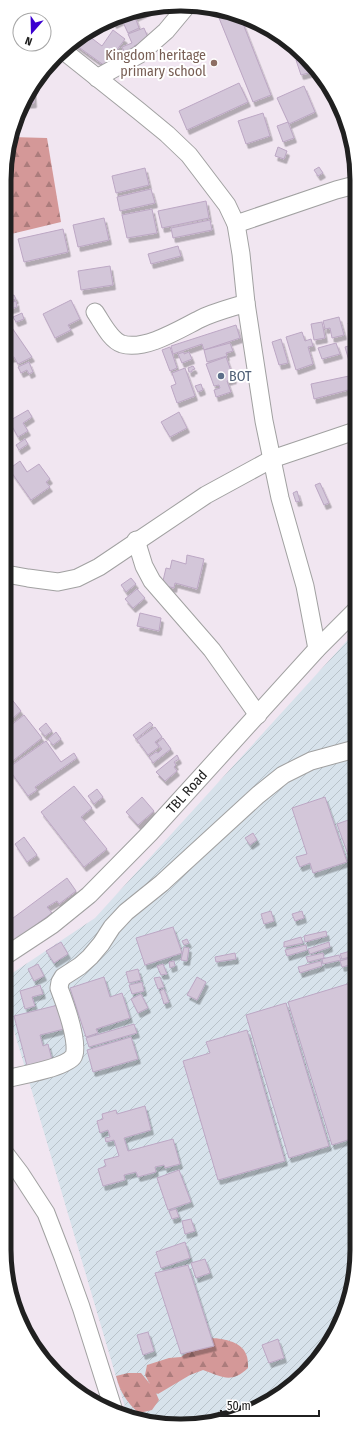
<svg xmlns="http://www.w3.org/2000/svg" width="361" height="1430" font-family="'Fira Sans Condensed',sans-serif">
<defs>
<pattern id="industrial-furrows" width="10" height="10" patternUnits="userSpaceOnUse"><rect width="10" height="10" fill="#d7e2eb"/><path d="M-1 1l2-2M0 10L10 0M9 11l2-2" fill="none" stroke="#b8c2c9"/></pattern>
<pattern id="forest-firs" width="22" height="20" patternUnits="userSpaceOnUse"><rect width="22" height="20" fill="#d49898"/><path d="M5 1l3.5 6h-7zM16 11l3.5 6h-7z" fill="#ac7c7c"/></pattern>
<filter id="shadow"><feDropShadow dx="2.5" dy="4.5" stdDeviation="0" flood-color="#0004"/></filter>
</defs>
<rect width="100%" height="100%" fill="#f1e6f1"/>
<path fill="url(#industrial-furrows)" d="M355,632L354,1284L333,1338L288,1390L226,1420L169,1426L127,1414L5,1000V978L95,918Z"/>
<g fill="url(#forest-firs)">
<path d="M11,137L47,138L61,222L7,235V146Z"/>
<path d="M209,1338C221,1338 241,1341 246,1354C248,1358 248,1363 248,1368C231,1384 223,1377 203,1370L190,1375L158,1394L156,1393L159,1400L152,1410L139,1413C127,1403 120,1392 116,1376L128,1373H141L150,1384L145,1375L147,1365L169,1358L181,1357L188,1352L197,1343Z"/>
<path d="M231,1399L238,1406L241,1413L230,1418L226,1407Z"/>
</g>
<g fill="#d3c6d9" stroke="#bca7c4" filter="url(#shadow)">
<path d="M146,7H148L150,10L135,17L139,28L128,33L122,20L114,24L113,21Z"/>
<path d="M215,8L240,16L271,95L253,102Z"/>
<path d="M144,28L149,40L134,46L136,51L126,55L122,47L132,43L128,34Z"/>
<path d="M113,30L125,39L105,66L73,43L85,33L102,46Z"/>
<path d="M303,54L316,71L301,75L296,60L304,58Z"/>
<path d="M239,83L248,102L187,130L179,111Z"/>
<path d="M33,85L34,103L25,104Z"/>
<path d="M304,86L315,112L289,124L277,98Z"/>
<path d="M263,113L270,136L246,144L238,121Z"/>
<path d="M288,122L294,138L283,142L277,126Z"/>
<path d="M278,147L287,151L284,159L275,156Z"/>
<path d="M319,167L323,173L318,176L314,170Z"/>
<path d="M145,168L149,185L116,193L112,176Z"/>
<path d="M151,189L155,203L120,211L117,197Z"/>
<path d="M206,201L209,218L162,228L158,211Z"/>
<path d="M152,209L157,233L127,238L122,215Z"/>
<path d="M104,218L109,240L78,247L73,225Z"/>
<path d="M210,220L212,230L173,238L171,228Z"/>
<path d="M63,229L68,252L24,262L18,239Z"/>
<path d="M178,246L181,256L151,264L148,254Z"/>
<path d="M110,266L113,285L81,290L78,271Z"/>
<path d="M14,295L16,299L7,302V296Z"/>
<path d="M71,300L80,319L68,325L71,330L55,338L43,314Z"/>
<path d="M16,301L17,307L7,310V304Z"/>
<path d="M22,313L24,319L16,322L13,317Z"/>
<path d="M339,317L344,335L332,338L330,328L325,329L323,321Z"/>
<path d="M355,320V335L353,336L348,323Z"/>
<path d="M7,322H8L32,357L18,364L14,357L10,358L7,353Z"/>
<path d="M322,322L325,338L314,340L311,324Z"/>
<path d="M236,325L240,338L204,350L202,344L173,354L171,346Z"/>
<path d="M302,332L305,341L311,339L313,346L308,347L313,364L296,370L286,337Z"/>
<path d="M281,339L288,363L279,365L272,342Z"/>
<path d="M230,343L233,351L226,353L227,356L207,362L204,350Z"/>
<path d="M336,343L340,354L322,359L318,348Z"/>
<path d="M355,344V382L345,347Z"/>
<path d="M170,347L177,368L170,371L162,350Z"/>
<path d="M184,352V354L189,352L192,359L182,363L178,354Z"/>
<path d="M226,357L234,379L227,381L231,392L216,397L214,390L220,388L219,385L214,386L206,364Z"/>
<path d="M29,362L33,372L29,374L27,370L21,373L18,367Z"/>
<path d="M193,366L195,369L192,370V372H189L188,368Z"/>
<path d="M185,368L195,396L177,403L171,386L176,384L172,373Z"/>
<path d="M349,376L352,389L314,399L311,384Z"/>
<path d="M201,384L203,390L198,392L195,386Z"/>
<path d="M28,410L32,417L23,423L28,431L18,437L9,421Z"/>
<path d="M179,412L187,428L170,437L161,422Z"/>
<path d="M25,439L28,444L19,450L16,445Z"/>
<path d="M20,461L27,472L39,464L50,479L46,482L50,487L31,500L9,469Z"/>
<path d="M320,483L329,503L324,505L315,485Z"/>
<path d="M297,491L300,501L296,502L293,493Z"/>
<path d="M187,555L204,559L197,589L175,583L174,588L162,585L166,568L170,569L172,560L186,564Z"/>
<path d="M131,578L136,584L126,592L121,585Z"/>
<path d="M137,589L145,598L133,608L125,599Z"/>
<path d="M140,613L161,618L159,631L137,626Z"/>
<path d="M6,692L21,711L6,724Z"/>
<path d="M24,715L42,738L5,767L6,729Z"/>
<path d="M150,722L153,725L136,739L133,735Z"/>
<path d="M46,723L52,731L45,736L39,729Z"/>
<path d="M155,727L162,737L155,742L159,747L148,755L137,740Z"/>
<path d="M56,732L61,739L53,745L48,739Z"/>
<path d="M163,738L171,749L153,763L149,757L156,752L158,753L162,749L157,743Z"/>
<path d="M46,741L61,762L74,753L77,758L35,787L37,790L28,796L8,768Z"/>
<path d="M177,755L179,759L174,762L176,765L174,767L177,771L165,781L156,772Z"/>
<path d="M74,786L92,808L81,817L107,849L84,867L41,812Z"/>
<path d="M97,789L103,797L94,804L88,796Z"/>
<path d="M142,797L154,811L138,825L126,812Z"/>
<path d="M325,797L347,862L313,873L310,863L300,867L296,857L307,854L292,808Z"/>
<path d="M354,818V862L351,863L337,824Z"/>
<path d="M253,833L257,840L250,845L245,838Z"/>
<path d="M24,837L37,855L27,862L15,844Z"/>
<path d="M67,878L76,891L59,904L57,901L47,907L52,913L14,941L5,930V924Z"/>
<path d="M271,911L274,921L264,924L261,914Z"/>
<path d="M302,911L304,918L295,921L292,914Z"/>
<path d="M173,927L182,953L145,965L136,938Z"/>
<path d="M326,931L327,936L305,942L304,936Z"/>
<path d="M301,937L303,943L284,947V942Z"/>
<path d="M187,939L189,943L184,945L182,941Z"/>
<path d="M61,942L68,954L54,963L46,951Z"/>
<path d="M329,942L330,947L310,954L308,949Z"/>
<path d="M306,945L307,950L287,956L285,950Z"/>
<path d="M184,947L189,948L187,961L181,960Z"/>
<path d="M354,950V956L342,959L340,954Z"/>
<path d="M235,953L236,959L216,962L215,957Z"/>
<path d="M323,953L324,958L308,962L306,957Z"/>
<path d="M339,955L341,960L323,964L322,959Z"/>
<path d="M354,957V964L342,967L340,961Z"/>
<path d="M174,961L175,966L170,968L169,962Z"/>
<path d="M321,961L322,966L300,973L298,967Z"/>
<path d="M38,964L44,976L34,981L28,969Z"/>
<path d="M163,964L167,974L161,975L157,966Z"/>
<path d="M138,969L141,980L129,983L126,972Z"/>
<path d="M104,977L110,997L122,993L130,1018L96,1029L98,1033L86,1037L70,988Z"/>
<path d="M160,977L164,987L158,989L154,978Z"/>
<path d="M197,977L206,982L197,1000L187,995Z"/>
<path d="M142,982L144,991L132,994L129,985Z"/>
<path d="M354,982V1138L332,1145L288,1002Z"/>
<path d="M40,985L43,994L32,997L35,1006L25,1009L20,991Z"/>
<path d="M164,989L169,1002L164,1004L160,991Z"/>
<path d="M141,994L148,1008L138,1013L131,999Z"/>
<path d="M286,1003L329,1146L289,1158L246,1015Z"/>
<path d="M58,1005L64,1029L40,1035L43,1046L48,1044L52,1060L27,1066L14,1016Z"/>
<path d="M134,1024L137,1033L89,1047L86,1038Z"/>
<path d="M247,1030L285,1161L218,1180L183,1061L210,1053L206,1042Z"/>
<path d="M131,1037L138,1059L93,1072L87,1050Z"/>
<path d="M145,1106L151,1130L124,1138L128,1151L173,1139L180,1164L165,1168L164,1165L155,1167L156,1172L138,1177L136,1172L124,1175L125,1180L103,1186L98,1169L106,1166L104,1160L119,1156L114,1140L106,1142L105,1138L110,1137L108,1130L100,1133L97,1121L103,1119L102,1114L116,1110L117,1114Z"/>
<path d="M179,1170L191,1202L168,1210L157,1178Z"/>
<path d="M176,1209L179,1217L172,1219L169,1211Z"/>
<path d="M191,1219L195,1231L185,1234L182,1221Z"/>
<path d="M185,1242L190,1258L161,1268L156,1252Z"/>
<path d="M205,1259L210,1273L196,1278L191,1263Z"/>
<path d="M188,1265L214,1346L181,1354L155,1273Z"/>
<path d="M148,1332L154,1351L143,1355L137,1335Z"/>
<path d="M278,1339L284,1358L269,1363L262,1345Z"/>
</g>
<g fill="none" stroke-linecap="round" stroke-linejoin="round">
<defs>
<g id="minor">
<path d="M65,52L139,111L167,134L189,155L227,205L236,224L241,254L246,303L264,421L280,498L305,586L317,649"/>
<path d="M97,78L140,54L166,31L186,7"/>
<path d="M236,224L336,190L355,185"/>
<path d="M95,312C102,322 110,340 122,344C145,351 180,329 200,319C214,312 231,308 246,303"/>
<path d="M136,540L144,566L152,581L212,650L258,715"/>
<path d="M6,574L28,578L58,582L77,578L99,567L206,495L272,459L355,431"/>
<path d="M5,956L52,925L89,895L150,833L317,649L355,611"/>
<path d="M5,1079C19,1076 64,1068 73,1057C81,1047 64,1001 59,988L60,982L63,977L80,966L90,957L101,944L112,927L126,912L162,883L258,795L283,775L311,761L355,749"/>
<path d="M4,1152L20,1173L46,1213L63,1257L81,1307L114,1411"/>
</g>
</defs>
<use href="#minor" stroke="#a1a1a1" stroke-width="19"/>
<path stroke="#a369ff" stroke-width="2.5" stroke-dasharray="2 2" stroke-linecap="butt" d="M5,1051L8,1065"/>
<use href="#minor" stroke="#fff" stroke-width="17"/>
</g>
<circle fill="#8d6e63" stroke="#fff" stroke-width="1.5" cx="214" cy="63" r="4"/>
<circle fill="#5c6f8a" stroke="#fff" stroke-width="1.5" cx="221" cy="376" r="4"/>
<g text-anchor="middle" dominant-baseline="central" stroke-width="4" stroke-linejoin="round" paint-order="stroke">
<g font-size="14" fill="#785e54" stroke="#fff" text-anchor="end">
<text x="206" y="55">Kingdom heritage<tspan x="206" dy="16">primary school</tspan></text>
</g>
<g font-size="14" fill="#4e5e75" stroke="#fff" text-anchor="start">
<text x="229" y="376">BOT</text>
</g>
<g font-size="14" fill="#202020" stroke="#fff">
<text transform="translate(187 792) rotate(-48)">TBL Road</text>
</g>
</g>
<path d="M0 0H361V1430H0ZM180 11H181A169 169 0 0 1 350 180V1250A169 169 0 0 1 181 1419H180A169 169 0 0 1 11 1250V180A169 169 0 0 1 180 11Z" fill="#fff" fill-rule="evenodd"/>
<path fill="none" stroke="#202020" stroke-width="5" d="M180 11H181A169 169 0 0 1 350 180V1250A169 169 0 0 1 181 1419H180A169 169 0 0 1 11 1250V180A169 169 0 0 1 180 11Z"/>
<g transform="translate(32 32) rotate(200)"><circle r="19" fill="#ffffff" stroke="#a6a6a6"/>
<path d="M0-3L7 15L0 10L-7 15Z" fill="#3b00d0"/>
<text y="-6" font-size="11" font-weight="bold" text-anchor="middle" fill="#202020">N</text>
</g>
<path d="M221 1410v6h98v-6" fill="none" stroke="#202020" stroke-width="2"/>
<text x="227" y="1410" font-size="12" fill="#202020" stroke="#ffffff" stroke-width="3" paint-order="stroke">50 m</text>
</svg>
